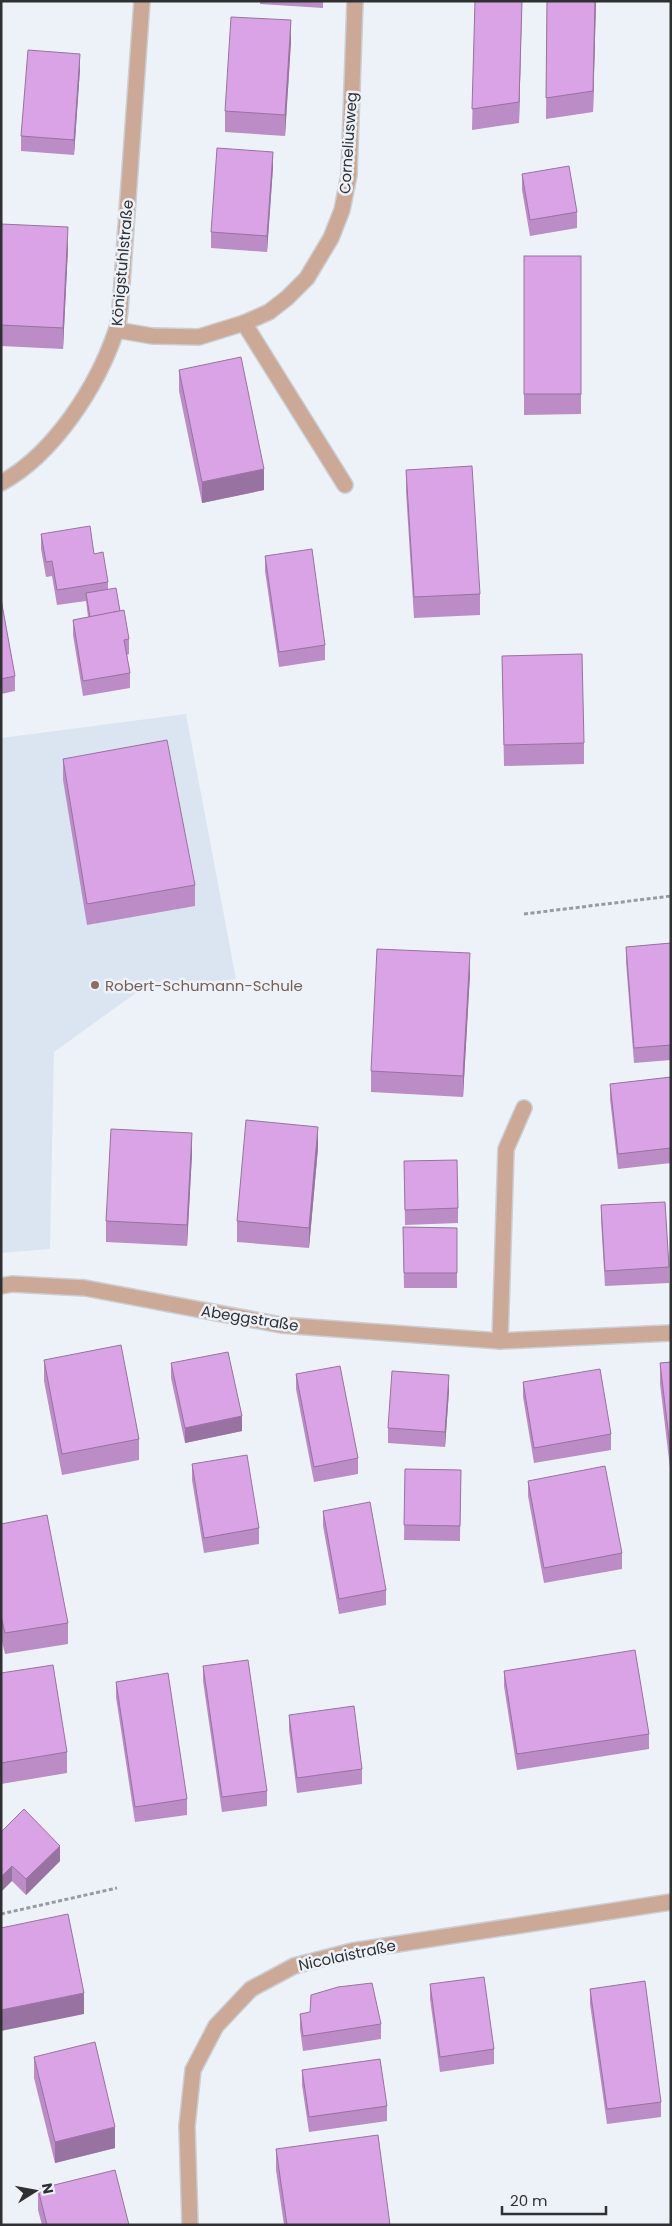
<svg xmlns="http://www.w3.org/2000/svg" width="672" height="2226" font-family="Poppins,sans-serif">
<rect width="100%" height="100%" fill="#edf2f8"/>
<path fill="#dbe5f1" d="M186,714L236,979L140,990L54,1052L50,1249L1,1253V738Z"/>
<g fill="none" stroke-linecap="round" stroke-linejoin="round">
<defs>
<path id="lane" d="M244,323L345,485"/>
<g id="street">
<path d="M117,330L152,336L199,337L244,323L269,312L287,298L307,278L331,238L342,210L349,175L355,1"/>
<path d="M1,483C54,454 97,387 116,331C120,321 120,308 121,297L142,1"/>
<path d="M1,1286L12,1284L85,1288L281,1325L500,1341L671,1333"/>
<path d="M500,1341L506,1149L524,1108"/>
<path d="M190,2225L187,2126L193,2070L216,2026L251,1989L294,1966L352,1951L671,1902"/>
</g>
</defs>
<use href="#lane" stroke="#cbcfd4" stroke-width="18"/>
<use href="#street" stroke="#cbcfd4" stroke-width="18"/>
<g stroke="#979b9f" stroke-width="3" stroke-dasharray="4 2.5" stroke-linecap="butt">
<path d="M524,914L671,896"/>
<path d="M1,1914L117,1888"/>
</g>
<use href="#lane" stroke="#cca997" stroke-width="15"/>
<use href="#street" stroke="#cca997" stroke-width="15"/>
</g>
<g fill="#bb8cc5">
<path d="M260,1H323V8L260,4Z"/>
<path d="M475,1H522L519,123L472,130Z"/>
<path d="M547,1H596L593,112L546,119Z"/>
<path d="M291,41L285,136L225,132V111Z"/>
<path d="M80,69L74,155L21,151V136Z"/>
<path d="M273,167L267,252L211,248V232Z"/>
<path d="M522,174L577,212V228L530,236L522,190Z"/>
<path d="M1,224L68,248L63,349L1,346Z"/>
<path d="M524,256H581V414L524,415Z"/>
<path d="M179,370L264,490L202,503L179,391Z"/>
<path d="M406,470L480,594V615L414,618L406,491Z"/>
<path d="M41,534L94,554L108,582V589L120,611L129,639V654L127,655L130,673V688L83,696L73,635V620L88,617L86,601L57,605L52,576L46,577L41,549Z"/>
<path d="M265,556L325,645V660L279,667L265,571Z"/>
<path d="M1,599L15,676V691L1,694Z"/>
<path d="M502,656L584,743V764L504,766Z"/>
<path d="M63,759L195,885V906L87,925L63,780Z"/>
<path d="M671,943V1060L634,1063L626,962V947Z"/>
<path d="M470,974L463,1097L371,1092V1071Z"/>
<path d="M671,1077V1163L618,1169L610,1099V1084Z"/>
<path d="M318,1148L309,1248L237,1242V1221Z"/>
<path d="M192,1154L187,1246L106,1242V1221Z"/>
<path d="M404,1161L458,1208V1223L405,1225Z"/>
<path d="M601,1205L669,1267V1283L605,1286L601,1220Z"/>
<path d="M403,1227L457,1228V1288H404Z"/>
<path d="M44,1360L139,1439V1460L62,1475L44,1381Z"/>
<path d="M671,1362V1476L660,1384V1363Z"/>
<path d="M171,1363L242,1431L185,1443L171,1378Z"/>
<path d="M296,1374L358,1458V1474L314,1482L296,1389Z"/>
<path d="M523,1382L611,1434V1450L534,1463L523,1397Z"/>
<path d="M449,1391L445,1447L388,1443V1428Z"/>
<path d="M192,1464L259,1528V1544L204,1553L192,1480Z"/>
<path d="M405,1469L461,1470L460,1541L404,1540Z"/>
<path d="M528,1481L622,1553V1569L544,1583L528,1496Z"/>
<path d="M323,1511L386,1590V1605L339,1614L323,1526Z"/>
<path d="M1,1524L68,1623V1644L5,1654L1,1637Z"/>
<path d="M203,1666L267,1791V1806L222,1812L203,1681Z"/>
<path d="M504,1671L649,1734V1749L517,1770L504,1686Z"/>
<path d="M1,1673L67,1752V1773L1,1784Z"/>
<path d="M116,1682L187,1799V1815L135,1822L116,1697Z"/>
<path d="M289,1715L362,1769V1784L297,1793L289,1730Z"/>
<path d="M1,1832L60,1861L26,1895L12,1881Z"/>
<path d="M430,1984L494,2049V2064L440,2072L430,1999Z"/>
<path d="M590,1989L661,2102V2117L607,2124L590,2004Z"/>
<path d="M300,2014L381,2024V2039L303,2051L300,2029Z"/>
<path d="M34,2057L115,2148L55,2163L34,2078Z"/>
<path d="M302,2070L387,2106V2121L309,2132L302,2085Z"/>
<path d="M276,2149L390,2225H284L276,2170Z"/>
<path d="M38,2189L129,2225H42L38,2210Z"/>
</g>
<g fill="#9872a0">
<path d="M522,1L519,123V102Z"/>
<path d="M595,1H596L593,112V91Z"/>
<path d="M291,20V41L285,136V115Z"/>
<path d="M80,54V69L74,155V140Z"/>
<path d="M273,152V167L267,252V236Z"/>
<path d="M68,227V248L63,349V328Z"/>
<path d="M264,469V490L202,503V482Z"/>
<path d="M470,953V974L463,1097V1076Z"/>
<path d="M318,1127V1148L309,1248V1228Z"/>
<path d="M192,1133V1154L187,1246V1225Z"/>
<path d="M449,1375V1391L445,1447V1432Z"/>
<path d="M242,1416V1431L185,1443V1428Z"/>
<path d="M60,1846V1861L26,1895V1879Z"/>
<path d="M12,1866V1881L1,1892V1877Z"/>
<path d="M84,1993V2014L1,2031V2010Z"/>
<path d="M115,2127V2148L55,2163V2142Z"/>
</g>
<g fill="#d9a3e5" stroke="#9872a0">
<path d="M475,1H522L519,102L472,109Z"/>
<path d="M547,1H595L593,91L546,98Z"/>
<path d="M231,17L291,20L285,115L225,111Z"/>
<path d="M28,50L80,54L74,140L21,136Z"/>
<path d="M217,148L273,152L267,236L211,232Z"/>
<path d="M569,166L577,212L530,220L522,174Z"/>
<path d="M1,224L68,227L63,328L1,325Z"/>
<rect x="524" y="256" width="57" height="138"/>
<path d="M241,357L264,469L202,482L179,370Z"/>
<path d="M472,466L480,594L414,597L406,470Z"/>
<path d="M90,526L94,554L103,552L108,582L57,590L52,561L46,562L41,534Z"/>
<path d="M312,549L325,645L279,652L265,556Z"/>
<path d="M116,588L120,611L90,617L86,593Z"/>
<path d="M1,599L15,676L1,679Z"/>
<path d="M124,610L129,639L124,640L130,673L83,681L73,620Z"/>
<path d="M582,654L584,743L504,745L502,656Z"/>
<path d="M167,740L195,885L87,904L63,759Z"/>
<path d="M671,943V1045L634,1048L626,947Z"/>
<path d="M377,949L470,953L463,1076L371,1071Z"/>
<path d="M671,1077V1148L618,1154L610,1084Z"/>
<path d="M246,1120L318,1127L309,1228L237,1221Z"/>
<path d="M111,1129L192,1133L187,1225L106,1221Z"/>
<path d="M457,1160L458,1208L405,1210L404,1161Z"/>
<path d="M665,1202L669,1267L605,1271L601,1205Z"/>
<path d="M403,1227L457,1228V1273H404Z"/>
<path d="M121,1345L139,1439L62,1454L44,1360Z"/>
<path d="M228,1352L242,1416L185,1428L171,1363Z"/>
<path d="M671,1362V1455L660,1363Z"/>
<path d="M340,1366L358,1458L314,1467L296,1374Z"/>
<path d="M600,1369L611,1434L534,1448L523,1382Z"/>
<path d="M392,1371L449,1375L445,1432L388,1428Z"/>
<path d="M247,1455L259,1528L204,1538L192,1464Z"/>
<path d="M605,1466L622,1553L544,1568L528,1481Z"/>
<path d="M405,1469L461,1470L460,1526L404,1525Z"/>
<path d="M370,1502L386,1590L339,1599L323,1511Z"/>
<path d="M47,1515L68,1623L5,1633L1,1616V1524Z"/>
<path d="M635,1650L649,1734L517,1754L504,1671Z"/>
<path d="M248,1660L267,1791L222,1797L203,1666Z"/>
<path d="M53,1665L67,1752L1,1763V1673Z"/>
<path d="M168,1673L187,1799L135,1807L116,1682Z"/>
<path d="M354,1706L362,1769L297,1778L289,1715Z"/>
<path d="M24,1809L60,1846L26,1879L12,1866L1,1877V1832Z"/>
<path d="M68,1914L84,1993L1,2010V1928Z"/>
<path d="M484,1977L494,2049L440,2057L430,1984Z"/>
<path d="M645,1981L661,2102L607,2109L590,1989Z"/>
<path d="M372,1983L381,2024L303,2036L300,2014L310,2012L311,1995L338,1987Z"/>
<path d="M95,2042L115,2127L55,2142L34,2057Z"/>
<path d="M380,2059L387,2106L309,2117L302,2070Z"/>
<path d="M378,2135L390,2225H287L276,2149Z"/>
<path d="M115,2170L129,2225H47L38,2189Z"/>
</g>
<circle fill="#8d6e63" stroke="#edf2f8" stroke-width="2" cx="95" cy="985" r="5"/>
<g text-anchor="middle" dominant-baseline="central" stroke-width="5" stroke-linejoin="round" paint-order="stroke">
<g font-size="15" fill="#2e3032" stroke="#edf2f8">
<text transform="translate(348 143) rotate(-86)">Corneliusweg</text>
<text transform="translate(122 263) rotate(-85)">Königstuhlstraße</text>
<text transform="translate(250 1318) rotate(9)">Abeggstraße</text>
<text transform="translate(347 1955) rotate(-12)">Nicolaistraße</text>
</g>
<g font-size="15" fill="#785e54" stroke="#edf2f8" text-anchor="start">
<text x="105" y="985">Robert-Schumann-Schule</text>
</g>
</g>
<rect width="672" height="2226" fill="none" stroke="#2e3032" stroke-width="5"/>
<g transform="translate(35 2191) rotate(79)" stroke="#edf2f8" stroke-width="4" paint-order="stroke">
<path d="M0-4L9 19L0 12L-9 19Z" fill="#2e3032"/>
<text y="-8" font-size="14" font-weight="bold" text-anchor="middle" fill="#2e3032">N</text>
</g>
<path d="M502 2206v8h104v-8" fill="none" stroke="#2e3032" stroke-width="2.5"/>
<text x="510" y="2206" font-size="15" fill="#2e3032" stroke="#edf2f8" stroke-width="4" paint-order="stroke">20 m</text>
</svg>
